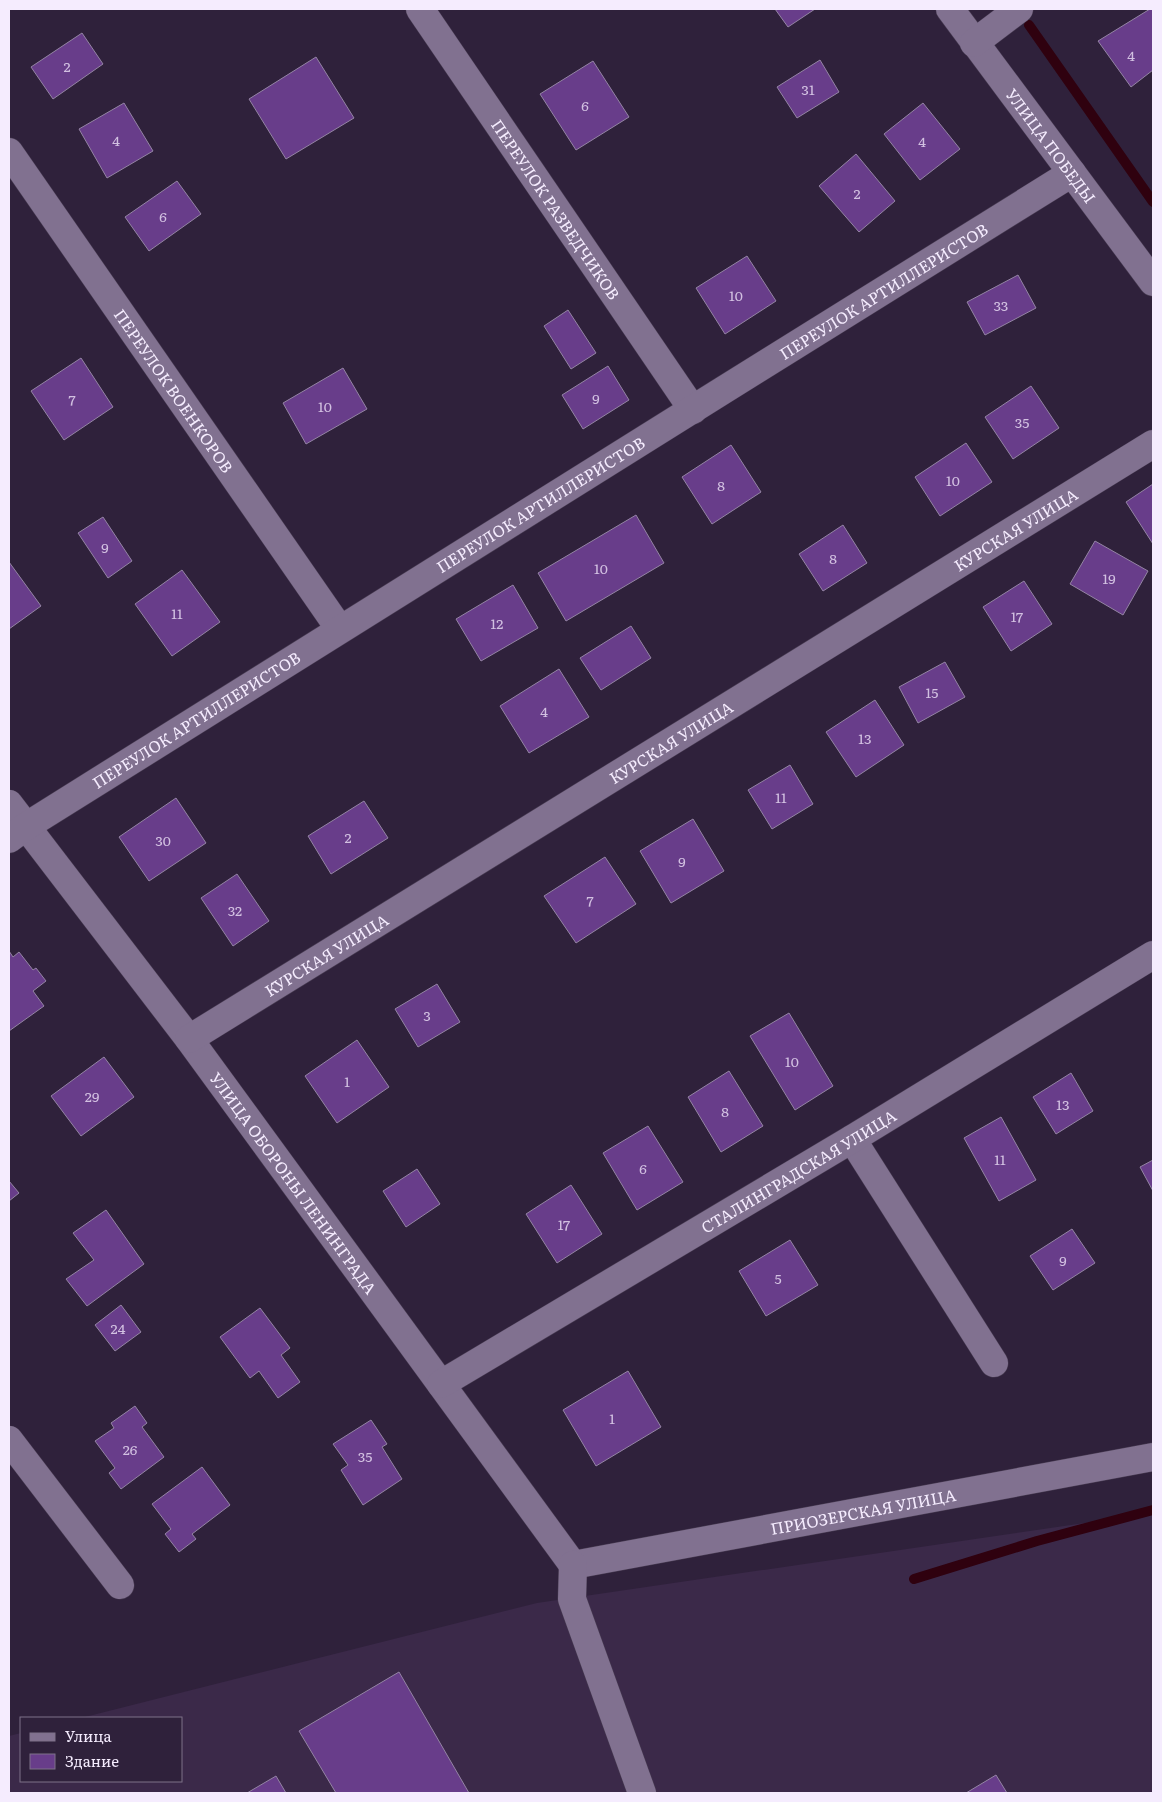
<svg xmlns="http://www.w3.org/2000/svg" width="1162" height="1802" font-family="Literata,serif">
<rect width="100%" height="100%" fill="#2f213b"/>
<path fill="#3b2949" d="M1153,1513V1793H9V1736L21,1733V1781H181V1718H81L537,1603Z"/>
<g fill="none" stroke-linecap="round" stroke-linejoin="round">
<g stroke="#2f010f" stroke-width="10">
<path d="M1029,25L1153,202"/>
<path d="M914,1579L1037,1541L1153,1510"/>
</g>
</g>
<g fill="#683d8a" stroke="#9484a4">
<path d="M775,9H815L788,27Z"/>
<path d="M1150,9H1153V70L1131,87L1098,41Z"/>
<path d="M82,33L103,64L53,99L31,67Z"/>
<path d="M316,57L354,118L286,159L249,99Z"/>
<path d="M820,60L839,92L797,118L777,87Z"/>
<path d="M593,61L629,117L576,150L540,94Z"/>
<path d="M124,103L153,151L107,178L79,129Z"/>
<path d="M923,103L960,149L920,180L884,134Z"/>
<path d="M856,154L895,201L859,232L819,186Z"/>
<path d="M177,181L201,214L149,251L125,217Z"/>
<path d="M747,256L776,301L725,334L696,288Z"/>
<path d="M1018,275L1036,308L985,335L967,302Z"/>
<path d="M568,310L596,353L571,369L544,326Z"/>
<path d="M81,358L113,407L64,440L31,391Z"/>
<path d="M608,366L629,400L583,429L562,395Z"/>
<path d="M343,368L367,409L306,444L283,403Z"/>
<path d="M1031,386L1059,428L1013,459L985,417Z"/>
<path d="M966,443L992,482L940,516L915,477Z"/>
<path d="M731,445L761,492L712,524L682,477Z"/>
<path d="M1153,484V544L1126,502Z"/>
<path d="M636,515L664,563L566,621L538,573Z"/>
<path d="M103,517L132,561L108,578L78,533Z"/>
<path d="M843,525L867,563L823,591L799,554Z"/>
<path d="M1095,541L1148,571L1123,615L1070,584Z"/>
<path d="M9,562L41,606L9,629Z"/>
<path d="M182,570L220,622L172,656L135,604Z"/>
<path d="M1024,581L1052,624L1011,651L983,607Z"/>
<path d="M513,585L538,628L481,661L456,619Z"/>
<path d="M631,626L651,658L601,690L580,658Z"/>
<path d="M945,662L965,697L918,723L899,687Z"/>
<path d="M559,669L589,717L529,753L500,706Z"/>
<path d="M875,700L904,745L856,777L826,732Z"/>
<path d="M790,765L813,804L772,829L748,790Z"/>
<path d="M176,798L206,843L149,881L119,837Z"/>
<path d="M364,801L388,838L331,874L308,836Z"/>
<path d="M693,819L724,871L671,903L640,851Z"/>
<path d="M605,857L636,904L576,943L544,896Z"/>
<path d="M237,874L269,921L233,946L201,898Z"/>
<path d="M9,951L13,957L19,952L33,970L36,968L46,981L33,991L44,1006L9,1031Z"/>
<path d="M437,984L460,1022L418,1047L395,1009Z"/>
<path d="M789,1013L833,1086L795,1110L750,1036Z"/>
<path d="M357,1040L389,1087L337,1123L305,1076Z"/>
<path d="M104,1057L134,1097L81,1136L51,1096Z"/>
<path d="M729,1071L763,1126L721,1152L688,1097Z"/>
<path d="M1071,1073L1093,1111L1056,1134L1033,1097Z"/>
<path d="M1001,1117L1036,1180L999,1201L964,1138Z"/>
<path d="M648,1126L683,1182L637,1210L603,1153Z"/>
<path d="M1153,1160V1191L1140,1167Z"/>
<path d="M417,1169L440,1204L406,1227L383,1191Z"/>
<path d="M9,1181L19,1193L9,1201Z"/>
<path d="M571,1185L602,1234L557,1263L526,1214Z"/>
<path d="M106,1210L144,1264L87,1306L66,1279L94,1260L73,1233Z"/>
<path d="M1072,1229L1095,1263L1053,1290L1030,1256Z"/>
<path d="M790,1240L818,1285L766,1316L739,1271Z"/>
<path d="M121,1305L141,1332L115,1351L95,1325Z"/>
<path d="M260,1308L290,1348L281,1355L300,1382L278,1398L259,1371L250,1378L220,1337Z"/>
<path d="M628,1371L661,1427L596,1466L563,1410Z"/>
<path d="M135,1406L147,1423L142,1427L164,1457L121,1489L109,1473L115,1468L95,1441L114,1428L111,1423Z"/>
<path d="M371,1420L387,1444L382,1447L402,1479L363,1505L341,1470L348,1465L333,1444Z"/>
<path d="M202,1467L230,1505L192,1534L196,1539L179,1552L165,1534L171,1529L152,1504Z"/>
<path d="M399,1672L469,1793H336L299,1731Z"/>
<path d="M996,1775L1007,1793H966Z"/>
<path d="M276,1776L286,1793H247Z"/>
</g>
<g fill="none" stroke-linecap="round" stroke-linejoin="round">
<defs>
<g id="street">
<path id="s1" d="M420,9L693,410"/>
<path id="s2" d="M950,9L1153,282"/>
<path d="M974,43L1019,9"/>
<path id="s3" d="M9,152L339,628"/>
<path id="s4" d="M9,804L189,1039L573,1565"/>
<path id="s5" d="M9,839L25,827C372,607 723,391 1072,173"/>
<path id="s6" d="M189,1039L1153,444"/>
<path d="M852,1139L994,1363"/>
<path id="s7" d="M441,1384L852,1139L1153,955"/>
<path d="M9,1440L120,1585"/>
<path id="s8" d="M573,1565L1153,1457"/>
<path d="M573,1565L572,1599L642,1793"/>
</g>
</defs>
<use href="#street" stroke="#483c52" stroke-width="29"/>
<use href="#street" stroke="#817190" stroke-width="28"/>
</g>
<g text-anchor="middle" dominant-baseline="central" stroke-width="4" stroke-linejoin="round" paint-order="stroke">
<g font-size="14" fill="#d2c0e1">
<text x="1131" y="55">4</text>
<text x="67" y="66">2</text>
<text x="808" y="89">31</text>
<text x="585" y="105">6</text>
<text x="116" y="140">4</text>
<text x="922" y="141">4</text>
<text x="857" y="193">2</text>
<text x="163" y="216">6</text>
<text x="736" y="295">10</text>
<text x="1001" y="305">33</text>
<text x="596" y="398">9</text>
<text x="72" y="399">7</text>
<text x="325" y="406">10</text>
<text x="1022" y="422">35</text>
<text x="953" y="480">10</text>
<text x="721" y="485">8</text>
<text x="105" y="547">9</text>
<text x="833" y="558">8</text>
<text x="601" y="568">10</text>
<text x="1109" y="578">19</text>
<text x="177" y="613">11</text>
<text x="1017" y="616">17</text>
<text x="497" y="623">12</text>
<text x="932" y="692">15</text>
<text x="544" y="711">4</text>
<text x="865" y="738">13</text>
<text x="781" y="797">11</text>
<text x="348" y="837">2</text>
<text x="163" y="840">30</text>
<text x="682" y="861">9</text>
<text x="590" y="900">7</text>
<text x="235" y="910">32</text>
<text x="427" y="1015">3</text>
<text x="792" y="1061">10</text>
<text x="347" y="1081">1</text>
<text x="92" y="1096">29</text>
<text x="1063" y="1104">13</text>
<text x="725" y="1111">8</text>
<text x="1000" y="1159">11</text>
<text x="643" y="1168">6</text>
<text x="564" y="1224">17</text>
<text x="1063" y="1260">9</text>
<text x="778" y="1278">5</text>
<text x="118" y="1328">24</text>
<text x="612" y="1418">1</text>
<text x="130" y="1449">26</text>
<text x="365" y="1456">35</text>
</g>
<g font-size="16" fill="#f5ecfe" stroke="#2f213b">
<text stroke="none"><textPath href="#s2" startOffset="170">УЛИЦА ПОБЕДЫ</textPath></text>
<text stroke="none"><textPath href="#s1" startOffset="242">ПЕРЕУЛОК РАЗВЕДЧИКОВ</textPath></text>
<text stroke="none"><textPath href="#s5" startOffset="1032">ПЕРЕУЛОК АРТИЛЛЕРИСТОВ</textPath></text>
<text stroke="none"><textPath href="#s3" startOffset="290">ПЕРЕУЛОК ВОЕНКОРОВ</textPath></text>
<text stroke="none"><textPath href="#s5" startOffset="628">ПЕРЕУЛОК АРТИЛЛЕРИСТОВ</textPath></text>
<text stroke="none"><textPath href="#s6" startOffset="971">КУРСКАЯ УЛИЦА</textPath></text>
<text stroke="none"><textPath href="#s5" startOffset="222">ПЕРЕУЛОК АРТИЛЛЕРИСТОВ</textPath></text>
<text stroke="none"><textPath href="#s6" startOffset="566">КУРСКАЯ УЛИЦА</textPath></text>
<text stroke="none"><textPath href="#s6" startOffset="161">КУРСКАЯ УЛИЦА</textPath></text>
<text stroke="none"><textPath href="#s7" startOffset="416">СТАЛИНГРАДСКАЯ УЛИЦА</textPath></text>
<text stroke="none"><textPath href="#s4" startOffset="474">УЛИЦА ОБОРОНЫ ЛЕНИНГРАДА</textPath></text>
<text stroke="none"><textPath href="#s8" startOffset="295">ПРИОЗЕРСКАЯ УЛИЦА</textPath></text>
</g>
</g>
<rect width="1162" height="1802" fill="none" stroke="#f5ecfe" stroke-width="20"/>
<rect x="20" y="1717" width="162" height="65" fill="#2f213b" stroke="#7e7289"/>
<rect x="30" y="1733" width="25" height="8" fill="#817190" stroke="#7e7289"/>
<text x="65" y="1742" font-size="15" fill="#f5ecfe">Улица</text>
<rect x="30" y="1754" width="25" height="15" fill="#683d8a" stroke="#7e7289"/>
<text x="65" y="1767" font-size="15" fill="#f5ecfe">Здание</text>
</svg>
